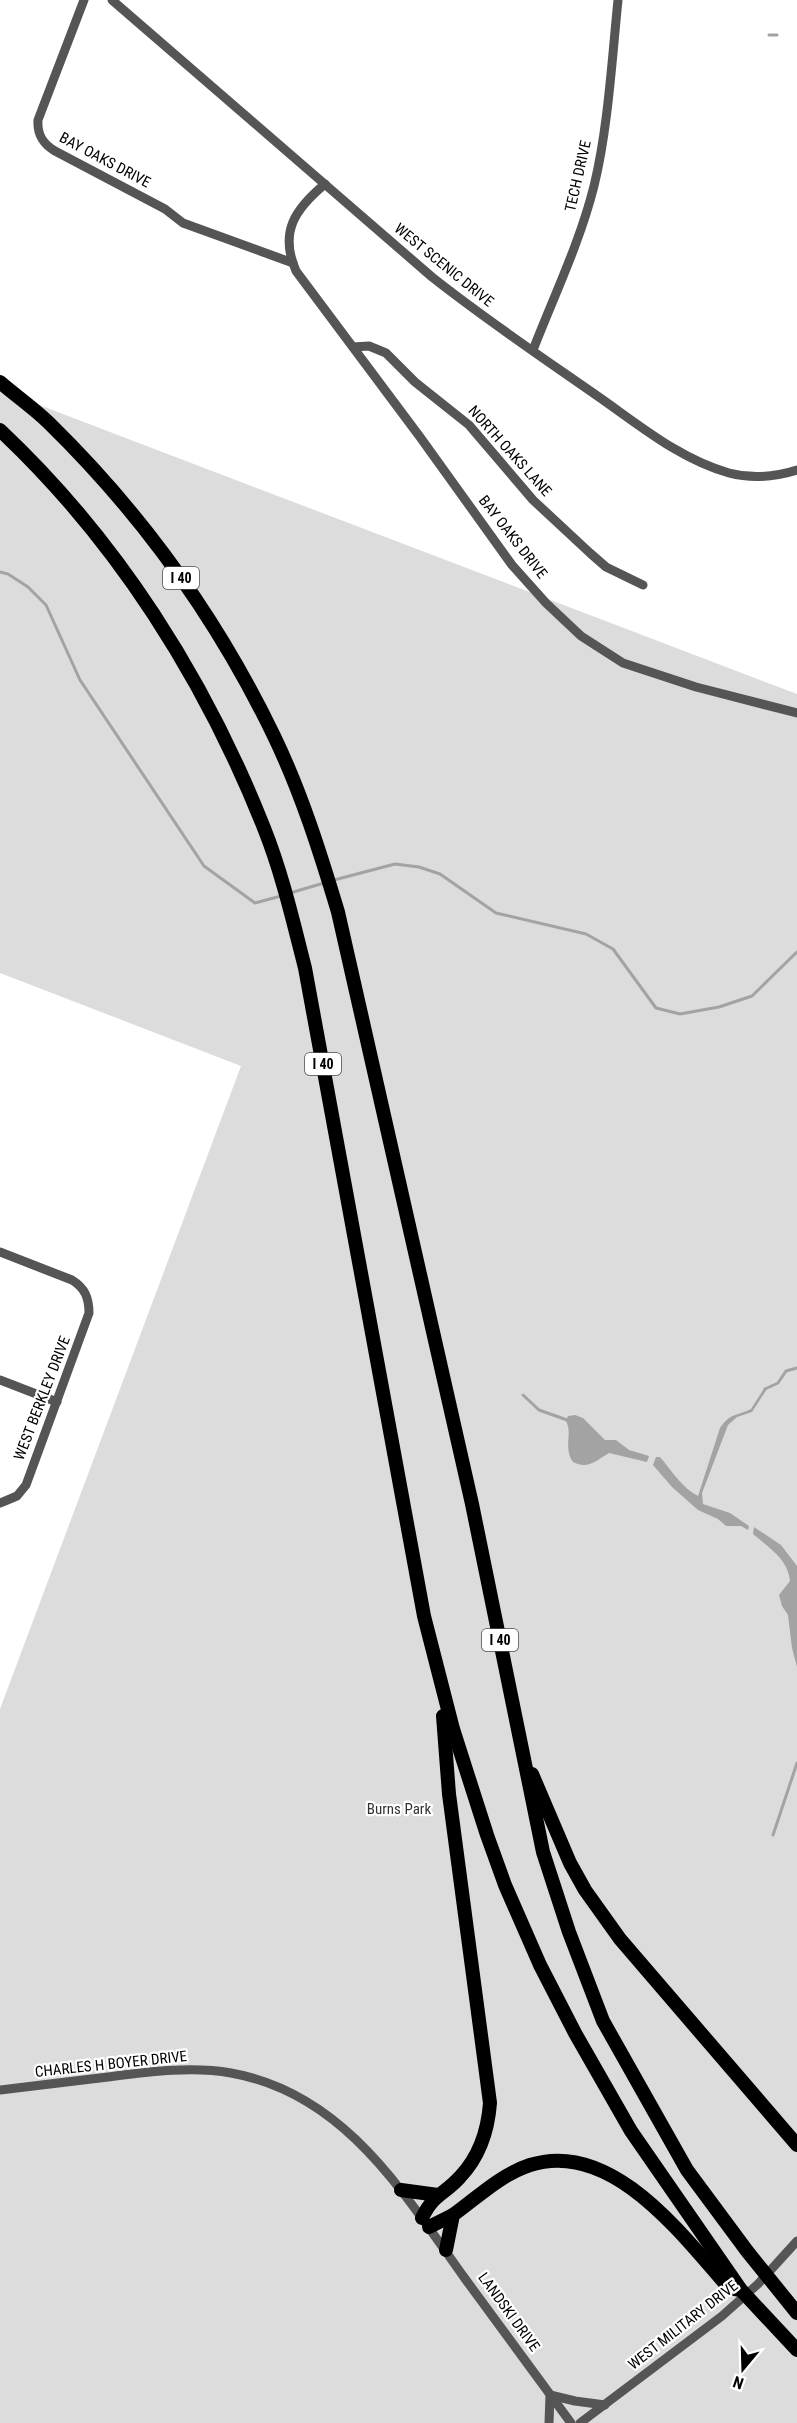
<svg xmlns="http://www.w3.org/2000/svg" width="797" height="2423" font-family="'Roboto Condensed',sans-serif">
<rect width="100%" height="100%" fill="#fff"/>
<path fill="#dcdcdc" d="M0,390L797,694V2423H0V1709L241,1066L0,973Z"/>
<g fill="#a3a3a3">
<path d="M765,1387L767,1389L752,1412L737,1417L728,1425L702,1493L703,1504L730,1513L749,1526L748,1530L741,1526H726L718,1519L698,1510L672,1487L653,1465L656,1457H660C671,1470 683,1489 698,1496L720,1428C730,1413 737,1416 751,1409Z"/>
<path d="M575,1415L583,1418L605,1440H616L629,1450L649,1456L647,1462L609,1453C597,1460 588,1470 573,1462C563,1447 573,1434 566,1421L568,1416Z"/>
<path d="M754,1527L781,1545L797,1566V1667L792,1648L788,1615L782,1606L779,1595L790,1581C788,1559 769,1548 753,1534Z"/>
</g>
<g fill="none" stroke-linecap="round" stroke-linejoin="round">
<g stroke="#a3a3a3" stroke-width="3">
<path d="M769,35H777"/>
<path d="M0,572L8,574L28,587L46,605L80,680L204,866L255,903L281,896"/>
<path d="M334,880L395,864L419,867L440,874L496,913L586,934L613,949L656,1008L680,1014L719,1007L752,996L797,952"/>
<path d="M290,893L324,883"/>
<path d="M765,1389L778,1383L786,1371L797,1368"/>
<path d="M523,1395L539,1410L570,1421"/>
<path d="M773,1835L797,1763"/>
</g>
<g stroke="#555" stroke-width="9">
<path d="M84,0L38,120C37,135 43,144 55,151L165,209L183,223L293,263"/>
<path d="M112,0L432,277C485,319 540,356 596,395C638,424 679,459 729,473C752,479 775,477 797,470"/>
<path d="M325,184C295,209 279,232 296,271L420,437L512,565L546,603L581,636L623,663L696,687L797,713"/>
<path d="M353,347L369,346L386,353L415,382L469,425L533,500L590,553L606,567L643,585"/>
<path d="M533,350C554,296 580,242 594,186C608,129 612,59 618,0"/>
<path d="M0,1252L72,1280C85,1288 89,1298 89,1313L26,1485L17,1496L0,1503"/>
<path d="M0,1380L57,1402"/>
<path d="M0,2090C36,2086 72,2081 108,2077C148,2072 191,2066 231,2073C345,2093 404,2194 466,2280C501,2328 536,2375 571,2423"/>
<path d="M549,2423L550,2395L575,2401L605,2405"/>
<path d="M580,2423L722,2316L758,2284L797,2241"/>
</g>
<g stroke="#000" stroke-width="14">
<path d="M0,382C16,396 34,408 49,423C141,513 218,620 274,736C301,792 320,852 338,912L472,1504L543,1852L569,1932L603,2021L687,2170L747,2251L797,2313"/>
<path d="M0,430C117,540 205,679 264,828C282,873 293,921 305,968L424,1616L453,1729L487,1835L505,1885L540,1965L575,2033L631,2131L741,2290L797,2350"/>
<path d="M532,1774L570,1863L585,1890L620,1939L797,2145"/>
<path d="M401,2190L438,2195"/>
<path d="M422,2218C434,2193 444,2195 460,2177C479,2157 488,2130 490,2103L449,1794L443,1716"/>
<path d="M429,2227L453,2215"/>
<path d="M446,2250L453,2215C478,2197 500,2175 530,2165C612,2139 682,2235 729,2288L741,2290"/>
</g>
</g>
<g text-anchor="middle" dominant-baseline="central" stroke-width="4.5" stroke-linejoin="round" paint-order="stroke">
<g fill="#fff" stroke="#4c4c4c" stroke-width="1.5">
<rect x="163" y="567" width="36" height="22" rx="4.5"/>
<rect x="305" y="1053" width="36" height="22" rx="4.5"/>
<rect x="482" y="1629" width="36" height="22" rx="4.5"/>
</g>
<g font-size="14" font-weight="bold" fill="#000">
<text x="181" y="578">I 40</text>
<text x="323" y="1064">I 40</text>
<text x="500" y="1640">I 40</text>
</g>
<g font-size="15" fill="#000" stroke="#fff">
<text transform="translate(105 160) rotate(28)">BAY OAKS DRIVE</text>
<text transform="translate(578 176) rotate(-77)">TECH DRIVE</text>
<text transform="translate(444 265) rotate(39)">WEST SCENIC DRIVE</text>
<text transform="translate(510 451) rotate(48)">NORTH OAKS LANE</text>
<text transform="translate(513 537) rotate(52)">BAY OAKS DRIVE</text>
<text transform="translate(42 1398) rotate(-69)">WEST BERKLEY DRIVE</text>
<text transform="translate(111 2064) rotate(-6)">CHARLES H BOYER DRIVE</text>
<text transform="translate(509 2312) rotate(54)">LANDSKI DRIVE</text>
<text transform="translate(683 2325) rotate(-38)">WEST MILITARY DRIVE</text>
</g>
<g font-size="15" fill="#333" stroke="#fff">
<text x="399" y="1809">Burns Park</text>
</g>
</g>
<g transform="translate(743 2369) rotate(199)" stroke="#ffffff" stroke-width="4.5" paint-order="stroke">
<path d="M0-4.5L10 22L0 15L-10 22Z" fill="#000000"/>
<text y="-9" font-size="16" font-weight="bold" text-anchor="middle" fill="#000000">N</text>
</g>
</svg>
